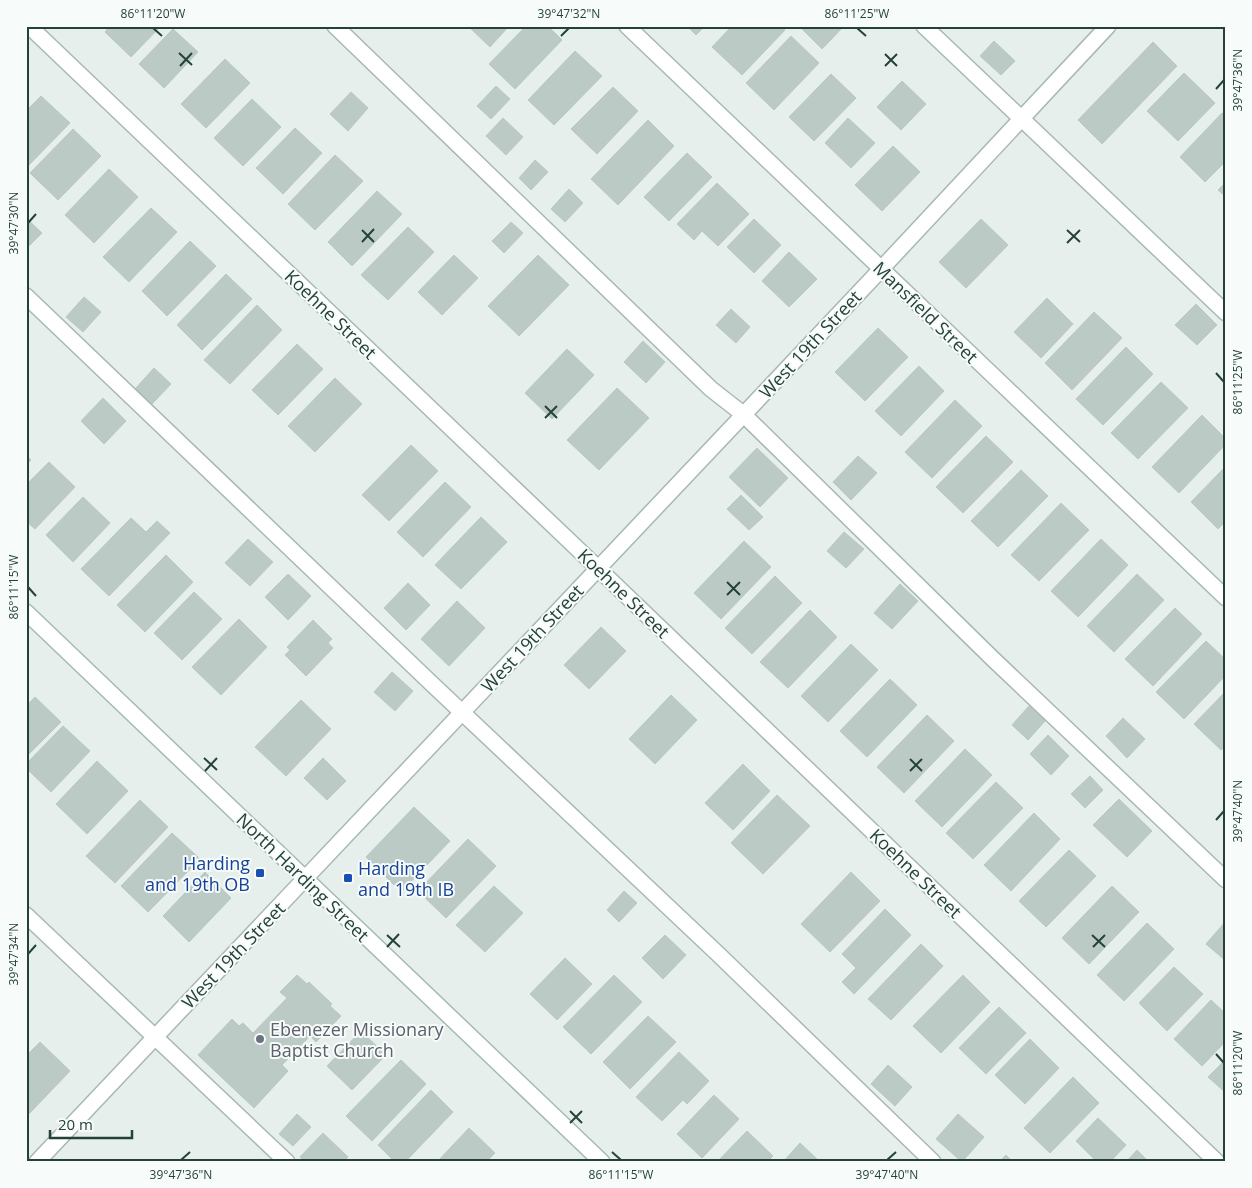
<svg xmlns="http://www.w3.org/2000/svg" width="1252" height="1188" font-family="'Open Sans',sans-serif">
<rect width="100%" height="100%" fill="#e6efeb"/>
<g fill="#bbcac4" stroke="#b8c9c2">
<path d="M110,26H161L131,57L105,32Z"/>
<path d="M468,26H509L490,47Z"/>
<path d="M526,26H548L562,40L515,89L489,64Z"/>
<path d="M687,26H705L696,35Z"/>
<path d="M732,26H781L785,30L742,75L712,47Z"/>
<path d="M799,26H844L822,49Z"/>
<path d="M173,29L198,52L164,88L139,64Z"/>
<path d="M791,36L819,63L774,110L746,83Z"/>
<path d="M994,41L1015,61L1001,75L980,56Z"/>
<path d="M1153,42L1177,66L1102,144L1078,120Z"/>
<path d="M575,51L602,76L554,125L528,100Z"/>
<path d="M225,59L250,83L206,128L181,104Z"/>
<path d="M1184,73L1215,103L1178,141L1147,111Z"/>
<path d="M831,74L856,98L814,141L789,117Z"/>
<path d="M902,81L926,104L901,130L877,107Z"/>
<path d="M496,86L510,99L491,119L477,106Z"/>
<path d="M613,87L638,111L597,154L571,129Z"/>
<path d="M351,92L368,108L348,131L330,114Z"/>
<path d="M41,96L70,123L26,168V111Z"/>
<path d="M252,99L281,127L243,166L214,138Z"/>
<path d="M1222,113L1226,116V161L1205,182L1180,157Z"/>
<path d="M503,118L523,137L506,155L486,136Z"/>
<path d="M848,118L875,143L851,168L825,143Z"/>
<path d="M648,120L674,146L618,205L591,179Z"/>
<path d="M295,128L322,153L283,194L256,168Z"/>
<path d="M73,129L101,156L58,200L30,173Z"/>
<path d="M893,146L920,172L882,211L855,185Z"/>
<path d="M687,153L712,177L669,221L644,197Z"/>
<path d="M335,155L363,181L315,230L288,204Z"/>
<path d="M535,160L548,172L531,190L519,178Z"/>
<path d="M109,169L138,197L94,243L65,215Z"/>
<path d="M1226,182V197L1218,190Z"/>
<path d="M717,183L749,214L718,246L702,231L694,240L677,224Z"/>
<path d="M569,189L583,203L565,222L551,209Z"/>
<path d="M377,191L402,214L352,266L328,242Z"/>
<path d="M151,208L177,232L129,282L103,257Z"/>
<path d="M26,218L42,233L26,249Z"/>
<path d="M754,219L781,245L754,273L727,247Z"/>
<path d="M981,219L1008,245L966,288L939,262Z"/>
<path d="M511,222L523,233L504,253L492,241Z"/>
<path d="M408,227L434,252L388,300L361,275Z"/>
<path d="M190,241L216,266L167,316L142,291Z"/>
<path d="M789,252L817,279L789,307L762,281Z"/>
<path d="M454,255L478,278L442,315L418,292Z"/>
<path d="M538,255L569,285L519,336L488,306Z"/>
<path d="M226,274L252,299L202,350L177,325Z"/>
<path d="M84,297L101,312L83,332L66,317Z"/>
<path d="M1047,298L1073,324L1041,358L1014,332Z"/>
<path d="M1196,304L1217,325L1197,345L1175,325Z"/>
<path d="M257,305L282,330L230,384L204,360Z"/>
<path d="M731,309L750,327L736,343L716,325Z"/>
<path d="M1094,312L1122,338L1072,390L1045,363Z"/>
<path d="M878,328L908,357L865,401L835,372Z"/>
<path d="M643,341L665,362L646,383L624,362Z"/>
<path d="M297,344L323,369L278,415L252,390Z"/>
<path d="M1126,347L1153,374L1103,425L1076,399Z"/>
<path d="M567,349L594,375L552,419L525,393Z"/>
<path d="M919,366L944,391L901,436L875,411Z"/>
<path d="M154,368L171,384L152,404L135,389Z"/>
<path d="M335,378L362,404L315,452L288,426Z"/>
<path d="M1161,382L1188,408L1138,459L1111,433Z"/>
<path d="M617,388L649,418L599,470L567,440Z"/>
<path d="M103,398L126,421L104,444L81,421Z"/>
<path d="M955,400L982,426L932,478L905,452Z"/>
<path d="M1202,415L1226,439V444L1179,493L1152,467Z"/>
<path d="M986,436L1013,462L963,513L936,487Z"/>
<path d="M411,445L438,471L389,521L362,495Z"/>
<path d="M757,448L788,478L760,507L729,477Z"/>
<path d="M26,455L31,460L26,465Z"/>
<path d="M858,456L877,473L851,500L833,482Z"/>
<path d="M49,462L75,487L35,529L26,521V485Z"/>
<path d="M1226,466V521L1218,529L1191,502Z"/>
<path d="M1021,470L1048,496L998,547L971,521Z"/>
<path d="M445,482L471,507L423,557L397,532Z"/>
<path d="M741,495L763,517L749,530L727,509Z"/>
<path d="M83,497L110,523L73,562L46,535Z"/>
<path d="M1061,503L1089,530L1039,581L1011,555Z"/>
<path d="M481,517L507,542L461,589L435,565Z"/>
<path d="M131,518L146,532L157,521L170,533L109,596L81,569Z"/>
<path d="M844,532L864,549L846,568L827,551Z"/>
<path d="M248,539L273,562L250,586L225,563Z"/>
<path d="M1101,539L1128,565L1078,617L1051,591Z"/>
<path d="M744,541L771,567L721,619L694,593Z"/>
<path d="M166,555L193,582L145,632L117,605Z"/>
<path d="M288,574L311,596L288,620L265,597Z"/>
<path d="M1137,574L1164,600L1114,652L1087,626Z"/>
<path d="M775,576L802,603L752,654L725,628Z"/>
<path d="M408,583L430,605L406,630L384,608Z"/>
<path d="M900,584L918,601L892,629L874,613Z"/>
<path d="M194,592L222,619L182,660L154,633Z"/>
<path d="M457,601L485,628L449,666L421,639Z"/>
<path d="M1175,608L1202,634L1153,686L1125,659Z"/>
<path d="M810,610L837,637L788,688L760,662Z"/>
<path d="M239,619L267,647L221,695L192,667Z"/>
<path d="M313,620L332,639L328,643L333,648L306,676L285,655L290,650L287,647Z"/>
<path d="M601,627L626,651L589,689L564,665Z"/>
<path d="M1206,641L1226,660V675L1184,719L1156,692Z"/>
<path d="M851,644L878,670L828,722L801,696Z"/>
<path d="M392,672L413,691L395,711L374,692Z"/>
<path d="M890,679L917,705L867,757L840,731Z"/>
<path d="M1226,691V746L1221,750L1194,724Z"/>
<path d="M671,695L697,720L655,764L629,739Z"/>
<path d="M35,697L61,722L26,757V706Z"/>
<path d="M301,700L331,729L286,776L255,747Z"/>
<path d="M1029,706L1045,721L1028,740L1012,725Z"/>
<path d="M927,715L954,741L904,793L877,767Z"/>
<path d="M1123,718L1145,739L1127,758L1106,736Z"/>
<path d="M63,726L90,751L51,792L26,768V764Z"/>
<path d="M1048,735L1069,756L1051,775L1030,754Z"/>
<path d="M965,749L992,775L942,827L915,801Z"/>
<path d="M323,758L346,781L327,800L304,778Z"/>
<path d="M97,761L128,791L87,834L56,804Z"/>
<path d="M743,764L770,791L733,830L705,803Z"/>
<path d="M1090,776L1103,790L1085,808L1071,794Z"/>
<path d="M996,782L1023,808L973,859L946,833Z"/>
<path d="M777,795L810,826L763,874L731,843Z"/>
<path d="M1119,799L1152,831L1127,857L1093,825Z"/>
<path d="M140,800L168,827L115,883L86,856Z"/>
<path d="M414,807L450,841L401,892L366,857Z"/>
<path d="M1034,813L1060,839L1011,891L984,865Z"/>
<path d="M172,833L200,859L148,912L121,886Z"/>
<path d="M468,839L496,866L446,918L418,891Z"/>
<path d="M1069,850L1096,876L1046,927L1019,901Z"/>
<path d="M205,872L231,898L189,942L163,916Z"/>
<path d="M851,872L880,901L830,952L801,924Z"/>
<path d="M494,886L523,913L485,952L456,925Z"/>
<path d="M1112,886L1139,912L1089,964L1062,938Z"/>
<path d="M624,891L637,903L619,922L607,910Z"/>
<path d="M885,909L911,935L854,994L842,982L856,968L842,954Z"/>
<path d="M1226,921V961L1206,944Z"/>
<path d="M1147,923L1174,949L1124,1001L1097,975Z"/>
<path d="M665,935L686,955L663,979L642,958Z"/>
<path d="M921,944L943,966L891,1020L868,999Z"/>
<path d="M565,958L592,984L557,1020L530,994Z"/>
<path d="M1174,967L1203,994L1167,1031L1139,1003Z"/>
<path d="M297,975L307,984L309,982L332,1004L330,1006L341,1016L316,1042L310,1036L282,1065L288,1071L254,1108L198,1055L232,1019L239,1026L243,1023L253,1033L287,998L280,992Z"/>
<path d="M614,975L642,1002L591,1054L563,1027Z"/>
<path d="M963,975L990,1002L941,1053L913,1026Z"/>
<path d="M1211,1000L1226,1014V1041L1202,1066L1174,1039Z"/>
<path d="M999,1007L1026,1033L986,1074L959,1048Z"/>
<path d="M648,1016L676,1042L630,1089L603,1062Z"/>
<path d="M361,1031L386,1055L352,1090L327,1066Z"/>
<path d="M1030,1039L1059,1068L1025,1104L995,1075Z"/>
<path d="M40,1042L70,1071L26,1117V1056Z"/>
<path d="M679,1052L709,1081L687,1104L683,1100L662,1121L636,1097Z"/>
<path d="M1226,1059V1093L1208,1077Z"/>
<path d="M401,1060L426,1084L372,1141L346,1116Z"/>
<path d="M888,1065L912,1087L895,1106L871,1084Z"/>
<path d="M1073,1077L1099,1103L1050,1153L1024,1128Z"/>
<path d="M431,1090L453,1112L405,1162H395L378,1145Z"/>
<path d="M714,1095L739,1119L702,1158L677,1134Z"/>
<path d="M297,1114L311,1127L293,1146L279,1134Z"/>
<path d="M958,1114L984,1137L962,1162L936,1139Z"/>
<path d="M1098,1118L1126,1145L1110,1162H1097L1076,1141Z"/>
<path d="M469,1128L495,1153L486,1162H437Z"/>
<path d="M747,1131L773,1156L767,1162H717Z"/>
<path d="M323,1133L348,1157L343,1162H305L300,1157Z"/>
<path d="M800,1143L820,1162H783Z"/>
<path d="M1137,1150L1149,1162H1126Z"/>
<path d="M1006,1155L1013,1162H999Z"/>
</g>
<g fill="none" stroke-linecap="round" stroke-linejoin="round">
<defs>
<g id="lane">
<path d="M335,26L711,389L743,414L993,659L1226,880"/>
<path d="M924,26L1226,313"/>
<path d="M26,296L432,684L717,953L933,1162"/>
<path d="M26,915L287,1162"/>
</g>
<g id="street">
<path d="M29,26L583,554L1217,1162"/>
<path d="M627,26L1226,598"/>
<path d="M37,1162L869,282L1108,26"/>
</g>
<path id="secondary" d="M26,612L602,1162"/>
</defs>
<use href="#lane" stroke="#a8b8b2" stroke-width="18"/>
<use href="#street" stroke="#a8b8b2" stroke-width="18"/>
<use href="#secondary" stroke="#a4bbb3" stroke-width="18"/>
<use href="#lane" stroke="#fff" stroke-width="15"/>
<use href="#street" stroke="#fff" stroke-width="15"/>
<use href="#secondary" stroke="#fff" stroke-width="15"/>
</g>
<path fill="none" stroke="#24423a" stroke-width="2" d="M153,28L162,36M857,28L866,36M561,36L569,28M179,53L192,65M885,54L897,66M180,66L192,53M885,66L897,54M1216,89L1224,80M28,223L36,214M362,230L374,242M1067,230L1080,242M362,242L374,229M1067,243L1080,230M1216,373L1224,382M545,406L557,418M545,418L557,406M727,582L740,595M28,587L36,596M727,595L740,582M204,758L217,770M910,759L922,771M205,771L217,758M910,771L922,759M1216,820L1224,811M387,935L400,947M1092,935L1105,947M387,947L399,934M1093,947L1105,935M28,954L36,945M1216,1054L1224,1063M570,1111L582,1123M570,1123L582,1111M612,1152L621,1160M181,1160L190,1152M887,1160L896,1152"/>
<g fill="#1a4fb4" stroke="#f7fbf9" stroke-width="2">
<rect x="255" y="868" width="10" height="10" rx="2.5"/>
<rect x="343" y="873" width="10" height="10" rx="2.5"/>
</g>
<circle fill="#6b7280" stroke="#f7fbf9" stroke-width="2" cx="260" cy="1039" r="5"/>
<g text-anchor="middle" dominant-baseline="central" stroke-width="4" stroke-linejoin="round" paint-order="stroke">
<g font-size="18" fill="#24423a" stroke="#f7fbf9">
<text transform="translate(926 312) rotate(44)">Mansfield Street</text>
<text transform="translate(331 314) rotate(44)">Koehne Street</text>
<text transform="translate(810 344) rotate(-47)">West 19th Street</text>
<text transform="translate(624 593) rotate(44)">Koehne Street</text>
<text transform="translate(532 638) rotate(-47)">West 19th Street</text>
<text transform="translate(916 873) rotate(44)">Koehne Street</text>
<text transform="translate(303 877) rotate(44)">North Harding Street</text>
<text transform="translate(233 955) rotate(-46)">West 19th Street</text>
</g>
<g font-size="18" fill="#164399" stroke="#f7fbf9" text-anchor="end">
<text x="250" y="863">Harding<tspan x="250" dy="21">and 19th OB</tspan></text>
<text x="358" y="868" text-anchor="start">Harding<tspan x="358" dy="21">and 19th IB</tspan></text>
</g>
<g font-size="18" fill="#5b616d" stroke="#f7fbf9" text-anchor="start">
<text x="270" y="1029">Ebenezer Missionary<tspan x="270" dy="21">Baptist Church</tspan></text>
</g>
</g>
<rect width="1252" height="1188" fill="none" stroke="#f7fbf9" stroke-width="55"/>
<path d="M50 1130v8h82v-8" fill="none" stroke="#24423a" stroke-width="2.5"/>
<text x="58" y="1130" font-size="15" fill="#24423a" stroke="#f7fbf9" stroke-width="4" paint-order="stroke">20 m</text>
<rect x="28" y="28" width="1196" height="1132" fill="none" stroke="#24423a" stroke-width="2"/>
<g font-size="12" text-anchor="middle" fill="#24423a">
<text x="153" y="18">86°11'20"W</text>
<text x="569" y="18">39°47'32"N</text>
<text x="857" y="18">86°11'25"W</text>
<text transform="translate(1238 80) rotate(-90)" y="4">39°47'36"N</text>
<text transform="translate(14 223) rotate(-90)" y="4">39°47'30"N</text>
<text transform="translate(1238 382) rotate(-90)" y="4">86°11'25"W</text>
<text transform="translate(14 587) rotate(-90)" y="4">86°11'15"W</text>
<text transform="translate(1238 811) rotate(-90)" y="4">39°47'40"N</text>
<text transform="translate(14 954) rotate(-90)" y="4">39°47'34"N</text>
<text transform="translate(1238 1063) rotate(-90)" y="4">86°11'20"W</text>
<text x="181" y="1179">39°47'36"N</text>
<text x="621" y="1179">86°11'15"W</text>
<text x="887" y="1179">39°47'40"N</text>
</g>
</svg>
